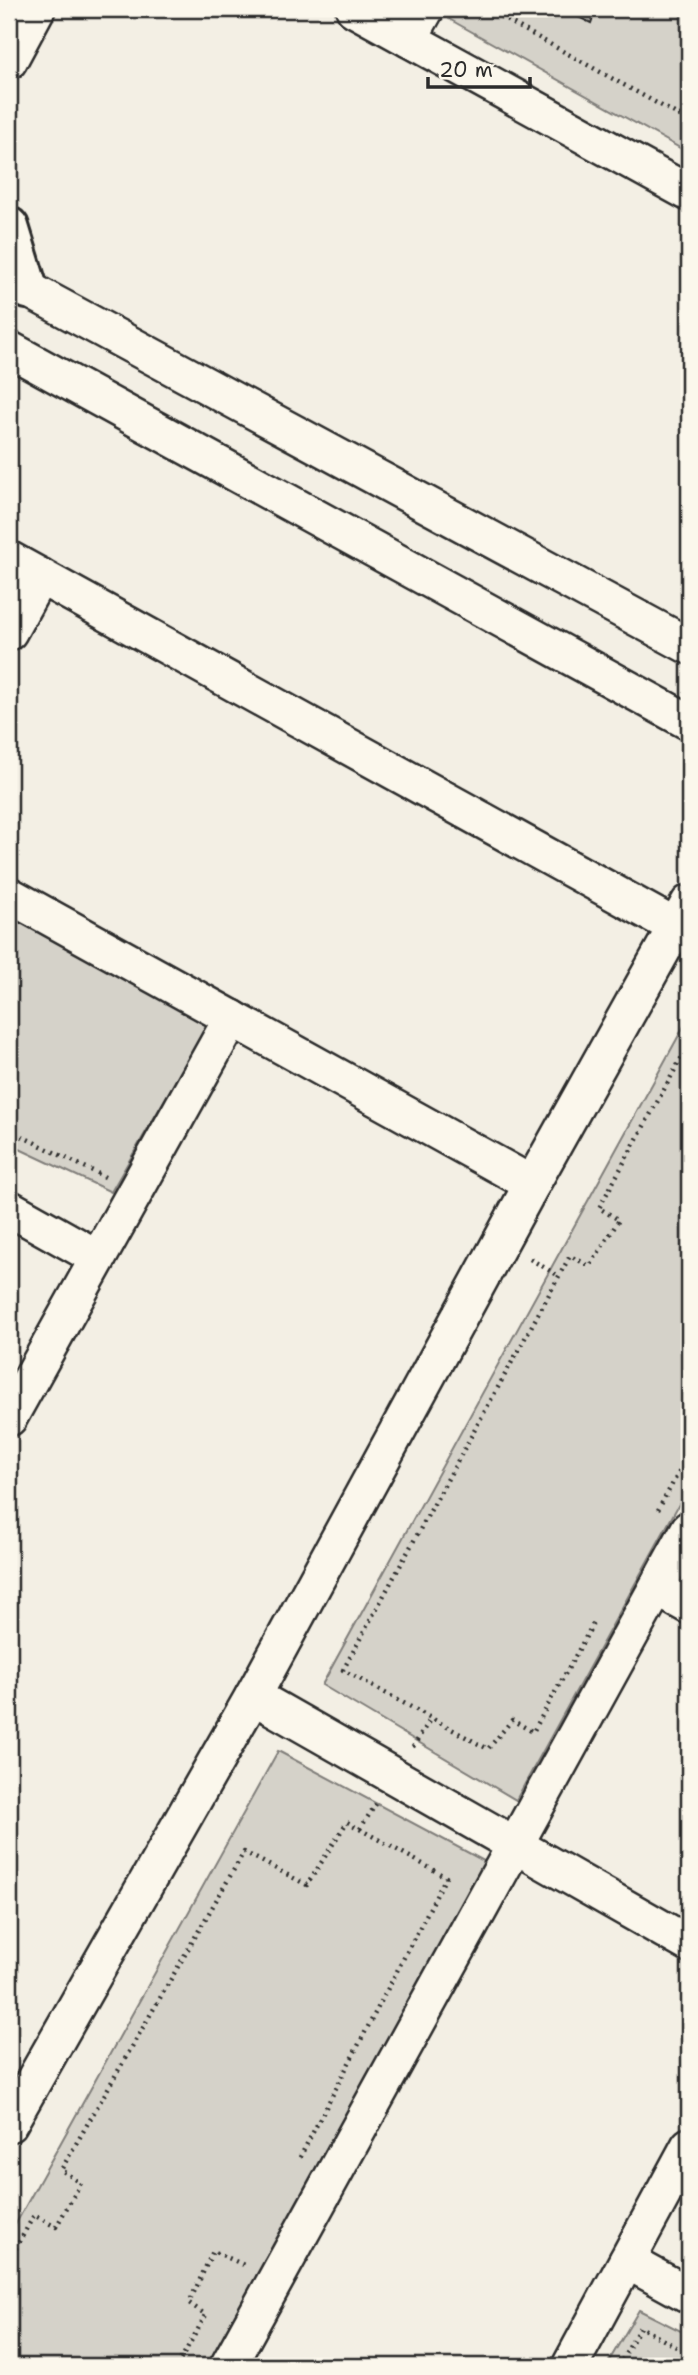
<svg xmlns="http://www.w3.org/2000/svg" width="698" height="2375" font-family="'Shantell Sans',sans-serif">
<rect width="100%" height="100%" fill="#f3efe4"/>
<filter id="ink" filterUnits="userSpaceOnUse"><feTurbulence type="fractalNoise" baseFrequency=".0143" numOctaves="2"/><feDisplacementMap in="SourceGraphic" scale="14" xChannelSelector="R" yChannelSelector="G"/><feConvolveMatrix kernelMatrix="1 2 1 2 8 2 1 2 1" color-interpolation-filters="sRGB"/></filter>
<g filter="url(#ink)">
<g fill="#d5d2c9" stroke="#807e7a" stroke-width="2">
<path d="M455,9H689V153L449,19Z"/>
<path d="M9,914L208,1025L111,1192L9,1144Z"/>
<path d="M689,1017V1486L516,1800L322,1685Z"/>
<path d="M278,1751L495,1867L212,2366H9V2236Z"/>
<path d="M639,2310L689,2335V2366H606Z"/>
</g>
<path fill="#c0beb6" stroke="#2b2b2b" stroke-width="2" d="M562,9H596L591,23Z"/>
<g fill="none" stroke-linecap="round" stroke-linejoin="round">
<defs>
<g id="street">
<path d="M354,9L689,193"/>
<path d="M409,39L426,9"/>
<path d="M9,61L37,9"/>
<path d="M9,279L689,646"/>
<path d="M9,349L689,722"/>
<path d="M9,559L676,927"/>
<path d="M9,632L40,576"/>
<path d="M9,895L532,1184"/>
<path d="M9,1208L98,1258"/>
<path d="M9,1418L232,1018"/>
<path d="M657,1588L689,1606"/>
<path d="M253,1696L689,1944"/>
<path d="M9,2124L253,1696L532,1184L689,903"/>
<path d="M627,2261L689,2295"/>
<path d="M228,2366L689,1529"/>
<path d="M570,2366L689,2146"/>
</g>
<path id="secondary" d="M9,227L28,289"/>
</defs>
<use href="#street" stroke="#2b2b2b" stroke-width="40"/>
<use href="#secondary" stroke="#2b2b2b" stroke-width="44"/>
<g stroke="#2b2b2b" stroke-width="4.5" stroke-dasharray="2 5" stroke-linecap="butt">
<path d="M494,9L492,12L689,121"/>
<path d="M668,9L689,20"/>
<path d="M9,1130L105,1177"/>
<path d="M530,1259L559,1276"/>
<path d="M658,1510L689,1454"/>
<path d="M593,1624L533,1732L512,1720L488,1749L343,1670L570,1256L590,1266L619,1220L599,1208L689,1044"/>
<path d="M413,1747L431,1718"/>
<path d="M360,1829L376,1804"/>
<path d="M9,2261L34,2215L56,2227L81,2183L61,2170L244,1852L307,1885L347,1822L446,1877L298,2161"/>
<path d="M177,2366L206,2315L189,2303L213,2251L244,2265"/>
<path d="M619,2366L640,2327L689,2354"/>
</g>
<use href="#street" stroke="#fbf7ec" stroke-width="35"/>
<use href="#secondary" stroke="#fbf7ec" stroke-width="38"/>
</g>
</g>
<rect width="698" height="2375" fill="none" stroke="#fbf7ec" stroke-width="35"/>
<rect x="18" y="18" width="663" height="2340" fill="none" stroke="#2b2b2b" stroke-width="2.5" filter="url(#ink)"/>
<path d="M428 77v10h102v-10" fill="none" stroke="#2b2b2b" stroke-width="3.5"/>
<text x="439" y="77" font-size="21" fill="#2b2b2b" stroke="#fbf7ec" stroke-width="5" paint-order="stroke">20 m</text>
</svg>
